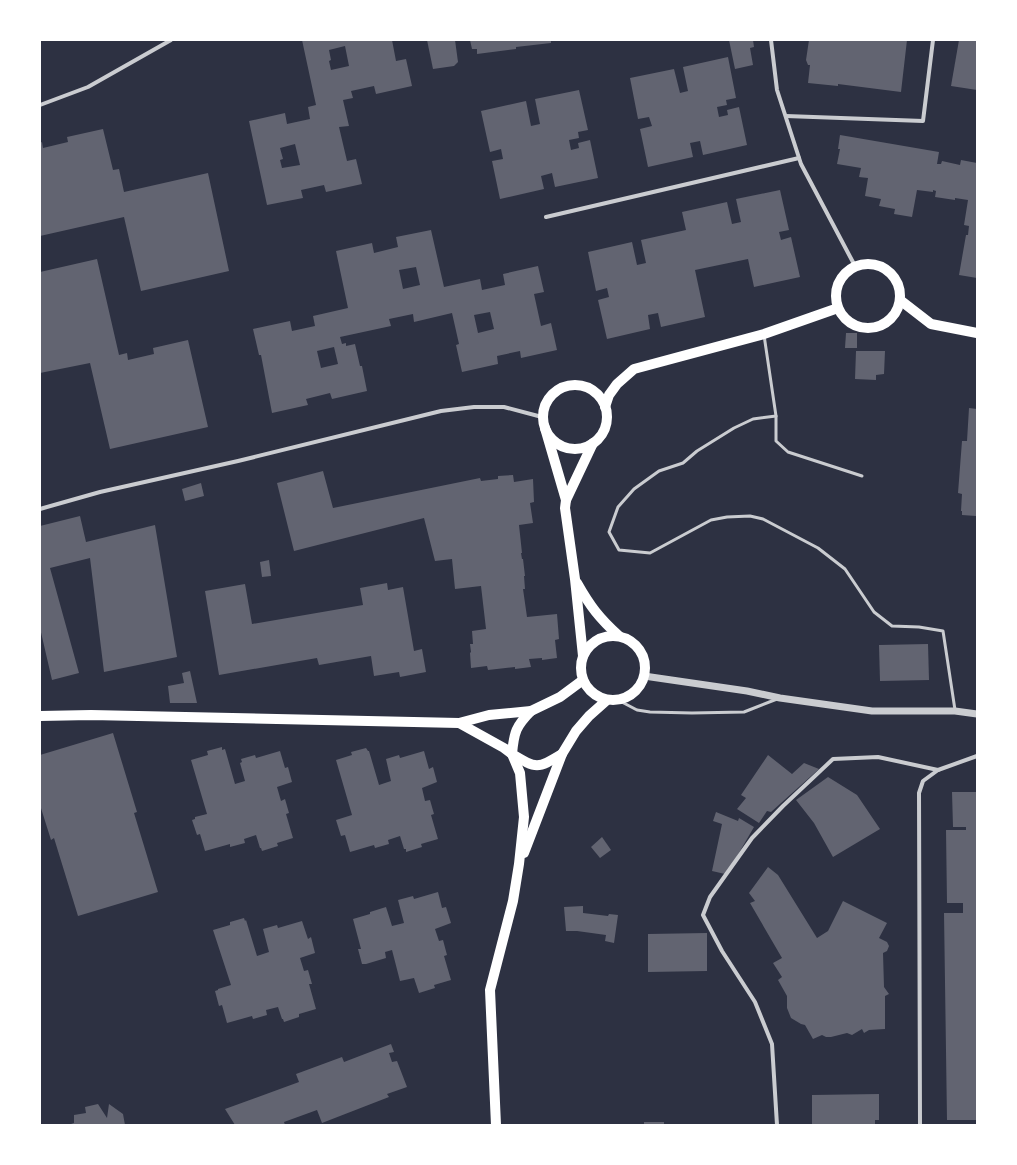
<svg xmlns="http://www.w3.org/2000/svg" width="1017" height="1165" font-family="'Nunito Sans',sans-serif">
<rect width="100%" height="100%" fill="#2d3142"/>
<g fill="#626471" fill-rule="evenodd">
<path d="M302,40H392L396,61L406,59L412,86L376,94L374,86L351,91L353,98L343,100L349,126L339,127L347,161L356,159L362,184L326,192L324,185L301,190L303,198L267,205L249,121L285,113L287,124L310,119L308,107L316,105ZM345,46L349,66L331,70L329,61L331,60L329,50ZM295,144L300,165L282,168L280,160L283,159L280,148Z"/>
<path d="M427,40H455L458,62L454,66L433,69Z"/>
<path d="M470,40H551V43L516,47V49L477,54V49H472Z"/>
<path d="M729,40H753L754,47L750,48L753,65L735,69Z"/>
<path d="M809,40H907L901,92L838,84V86L808,83L810,65H808L806,60Z"/>
<path d="M959,40H977V90L951,86Z"/>
<path d="M728,57L736,98L726,100L727,105L717,107L719,117L728,115L727,110L739,107L747,145L703,155L700,141L690,143L693,157L648,167L640,129L652,126L649,117L638,119L630,78L674,69L680,93L688,91L683,67Z"/>
<path d="M579,90L588,130L578,132L579,138L569,140L571,150L579,148L578,143L590,140L598,178L555,187L552,173L541,176L544,189L500,199L492,161L503,159L501,149L490,152L481,111L526,101L531,126L540,124L535,99Z"/>
<path d="M103,129L113,170L119,169L124,192L208,173L229,271L141,291L124,217L40,236V143L42,142L43,148L68,142L67,137Z"/>
<path d="M840,135L939,152L937,164H941L942,161L960,165L961,160L977,163V278L959,275L966,235H968L969,226L964,225L968,200L955,198V200L935,197L936,191L933,190V192L917,190L912,217L894,214L895,209L879,206L881,199L865,196L868,178L859,177L861,168L837,164L840,149H838Z"/>
<path d="M780,190L789,230L779,232L781,240L791,237L800,277L754,287L748,259L695,270L705,317L661,327L658,313L648,315L650,329L607,339L598,300L609,297L607,288L596,291L588,252L632,242L637,265L646,263L641,240L686,230L682,212L727,202L732,224L741,222L736,199Z"/>
<path d="M431,230L444,287L480,279L482,290L505,285L503,274L538,266L544,292L534,294L541,326L551,323L557,350L521,358L520,351L497,356L498,364L462,372L456,345L459,344L452,313L414,322L413,314L389,319L391,326L340,337L342,344L346,343V346L355,344L360,366H362L367,391L332,399L330,393L306,399L308,405L272,413L261,355H259L253,329L290,321L292,331L315,326L313,316L348,308L336,251L372,243L374,253L398,247L396,237ZM416,267L420,285L403,289L399,270ZM490,312L494,329L478,333L474,315ZM334,347L338,364L321,368L317,351Z"/>
<path d="M97,259L119,355L127,353L128,360L154,354L153,348L188,340L208,427L110,449L90,363L40,373V272Z"/>
<path d="M846,333H857V348H845Z"/>
<path d="M856,351H885L884,374L876,375V380L855,379Z"/>
<path d="M969,408L977,409L976,516L962,515V511H961L962,494L958,493L962,441H967Z"/>
<path d="M323,471L333,508L480,478L481,481L498,479V476L513,475L514,482L533,479L534,502L530,503L533,523L519,525L522,553H521L522,559H523L525,576H524L525,589H523L527,617L557,614L559,639L555,640L557,658L542,660V658L529,659L531,667L515,669V667L488,670L487,666L471,668L470,653L471,652L470,644H473L472,631L486,629L481,586L455,589L452,559L435,561L424,518L294,551L277,483Z"/>
<path d="M201,483L204,496L185,501L182,489Z"/>
<path d="M80,516L86,542L155,525L177,657L104,672L90,558L50,568L79,673L52,680L40,628V526Z"/>
<path d="M269,560L271,576L262,577L260,562Z"/>
<path d="M387,583L388,590L403,587L414,651L422,649L426,672L400,677L399,672L374,676L371,656L319,665L317,658L219,675L205,591L245,584L252,624L363,605L360,588Z"/>
<path d="M928,644L929,680L880,681L879,645Z"/>
<path d="M190,671L197,703H170L168,686L184,683L182,673Z"/>
<path d="M113,733L137,812L134,813L158,892L78,916L54,838L51,840L40,805V755Z"/>
<path d="M222,747V750L225,749L235,784L245,781L240,763L242,762L241,759L255,755L256,758L280,751L285,768L288,767L292,782L277,787L281,801L285,799L289,813L286,814L293,838L277,843L278,846L262,851L261,848H260L256,835L244,839L245,843L230,847V844L205,851L200,834L197,835L192,820L195,819V817L207,814L191,760L208,755L207,751Z"/>
<path d="M366,748L368,751H369L379,785L391,781L386,759L399,755L400,758L424,751L429,769L433,767L437,782L422,788L425,801L430,800L434,814L431,815L438,839L421,844L422,847L406,852V849H404L400,836L388,840L389,844L375,848L374,845L350,852L345,835L341,836L336,820L352,815L336,760L352,755L351,752Z"/>
<path d="M768,755L792,774L804,763L819,769L771,812L767,811L759,823L737,809L746,798L741,795Z"/>
<path d="M828,777L857,795L880,829L833,857L814,823L796,800Z"/>
<path d="M952,792H977V1120H947L944,913H963V903H947L946,830H966V827H953Z"/>
<path d="M716,812L738,821L739,818L754,827L736,858L725,874L712,871L722,824L713,821Z"/>
<path d="M602,837L611,850L600,858L591,847Z"/>
<path d="M768,867L778,875L817,938L828,931L843,901L887,923L879,938L887,942L889,946L887,951L883,953L884,987L889,994L885,996V1029L869,1030L864,1033L862,1029L852,1035L847,1033L831,1037H826L822,1035L813,1039L805,1025L801,1024L791,1018L787,1008V996L778,980L782,977L773,963L782,958L750,903L755,901L749,893Z"/>
<path d="M438,892L442,908L446,907L451,923L435,929L439,941L443,940L447,955L444,956L451,980L434,985L435,988L419,993L414,978L400,981L392,950L385,952L386,958L366,964H362L358,949H361L353,919L370,914V912L386,907L392,926L404,923L398,900L413,896L414,899Z"/>
<path d="M583,906V913L608,916L609,914L618,915L614,943L605,941L606,935L577,931H566L564,907Z"/>
<path d="M244,918L245,921L246,920L257,956L269,952L263,929L277,925L278,928L302,921L308,939L311,937L315,953L300,958L304,971L308,970L312,984H309L316,1009L299,1014V1017L284,1022L283,1019H282L278,1007L266,1010L267,1015L253,1019L252,1016L227,1023L222,1005L219,1006L215,991L218,990V989L231,985L213,930L230,925V922Z"/>
<path d="M707,933V971L648,972V934Z"/>
<path d="M391,1044L394,1052L389,1053L392,1062L397,1061L407,1087L387,1094L389,1097L322,1123L317,1110L284,1122L285,1125H235L225,1109L299,1082L296,1074L342,1057L344,1062Z"/>
<path d="M879,1094V1120H875V1125H812V1095Z"/>
<path d="M98,1104L107,1118L109,1104L123,1114L125,1125H68L74,1123V1115L86,1113L85,1107Z"/>
<rect x="644" y="1122" width="20" height="3"/>
</g>
<g fill="none" stroke-linecap="round" stroke-linejoin="round">
<g stroke="#caccd0" stroke-width="3">
<path d="M764,335L776,416L753,419L734,428L697,451L683,463L659,471L634,489L618,507L609,532L619,550L650,553L711,520L727,517L750,516L763,519L818,548L845,569L874,612L892,626L919,627L943,631L955,710"/>
<path d="M776,416V441L788,452L862,476"/>
<path d="M618,700L637,710L650,712L692,713L744,712L777,699"/>
</g>
<g stroke="#caccd0" stroke-width="4">
<path d="M771,40L777,90L801,164L855,266"/>
<path d="M40,105L88,87L171,40"/>
<path d="M786,116L923,121L933,40"/>
<path d="M546,217L799,158"/>
<path d="M40,509L100,492L238,461L441,411L474,407H504L542,417"/>
<path d="M777,1125L772,1044L755,1002L722,951L703,915L710,897L752,838L783,806L833,759L878,757L938,770"/>
<path d="M920,1125L919,793L923,781L938,770L977,756"/>
</g>
<path stroke="#caccd0" stroke-width="7" d="M644,676L747,691L780,698L872,711H955L977,714"/>
<g stroke="#fff" stroke-width="10">
<circle cx="868" cy="296" r="32"/>
<path d="M900,300L931,324L977,333"/>
<circle cx="575" cy="417" r="32"/>
<path d="M605,407L609,395L617,384L634,369L764,334L838,308"/>
<path d="M545,428L566,500L565,508L575,579L583,656"/>
<path d="M566,500L593,443"/>
<path d="M577,583C590,606 599,618 619,636"/>
<circle cx="613" cy="668" r="32"/>
<path d="M531,711C516,726 514,732 512,754C537,769 537,769 562,754"/>
<path d="M40,716L91,715L459,723L489,715L531,711L560,697L583,680"/>
<path d="M459,723L504,748L512,754L520,773L524,817L519,864L513,901L490,990L496,1125"/>
<path d="M524,853L562,754L576,731L589,716L607,700"/>
</g>
</g>
<rect width="1017" height="1165" fill="none" stroke="#ffffff" stroke-width="82"/>
</svg>
